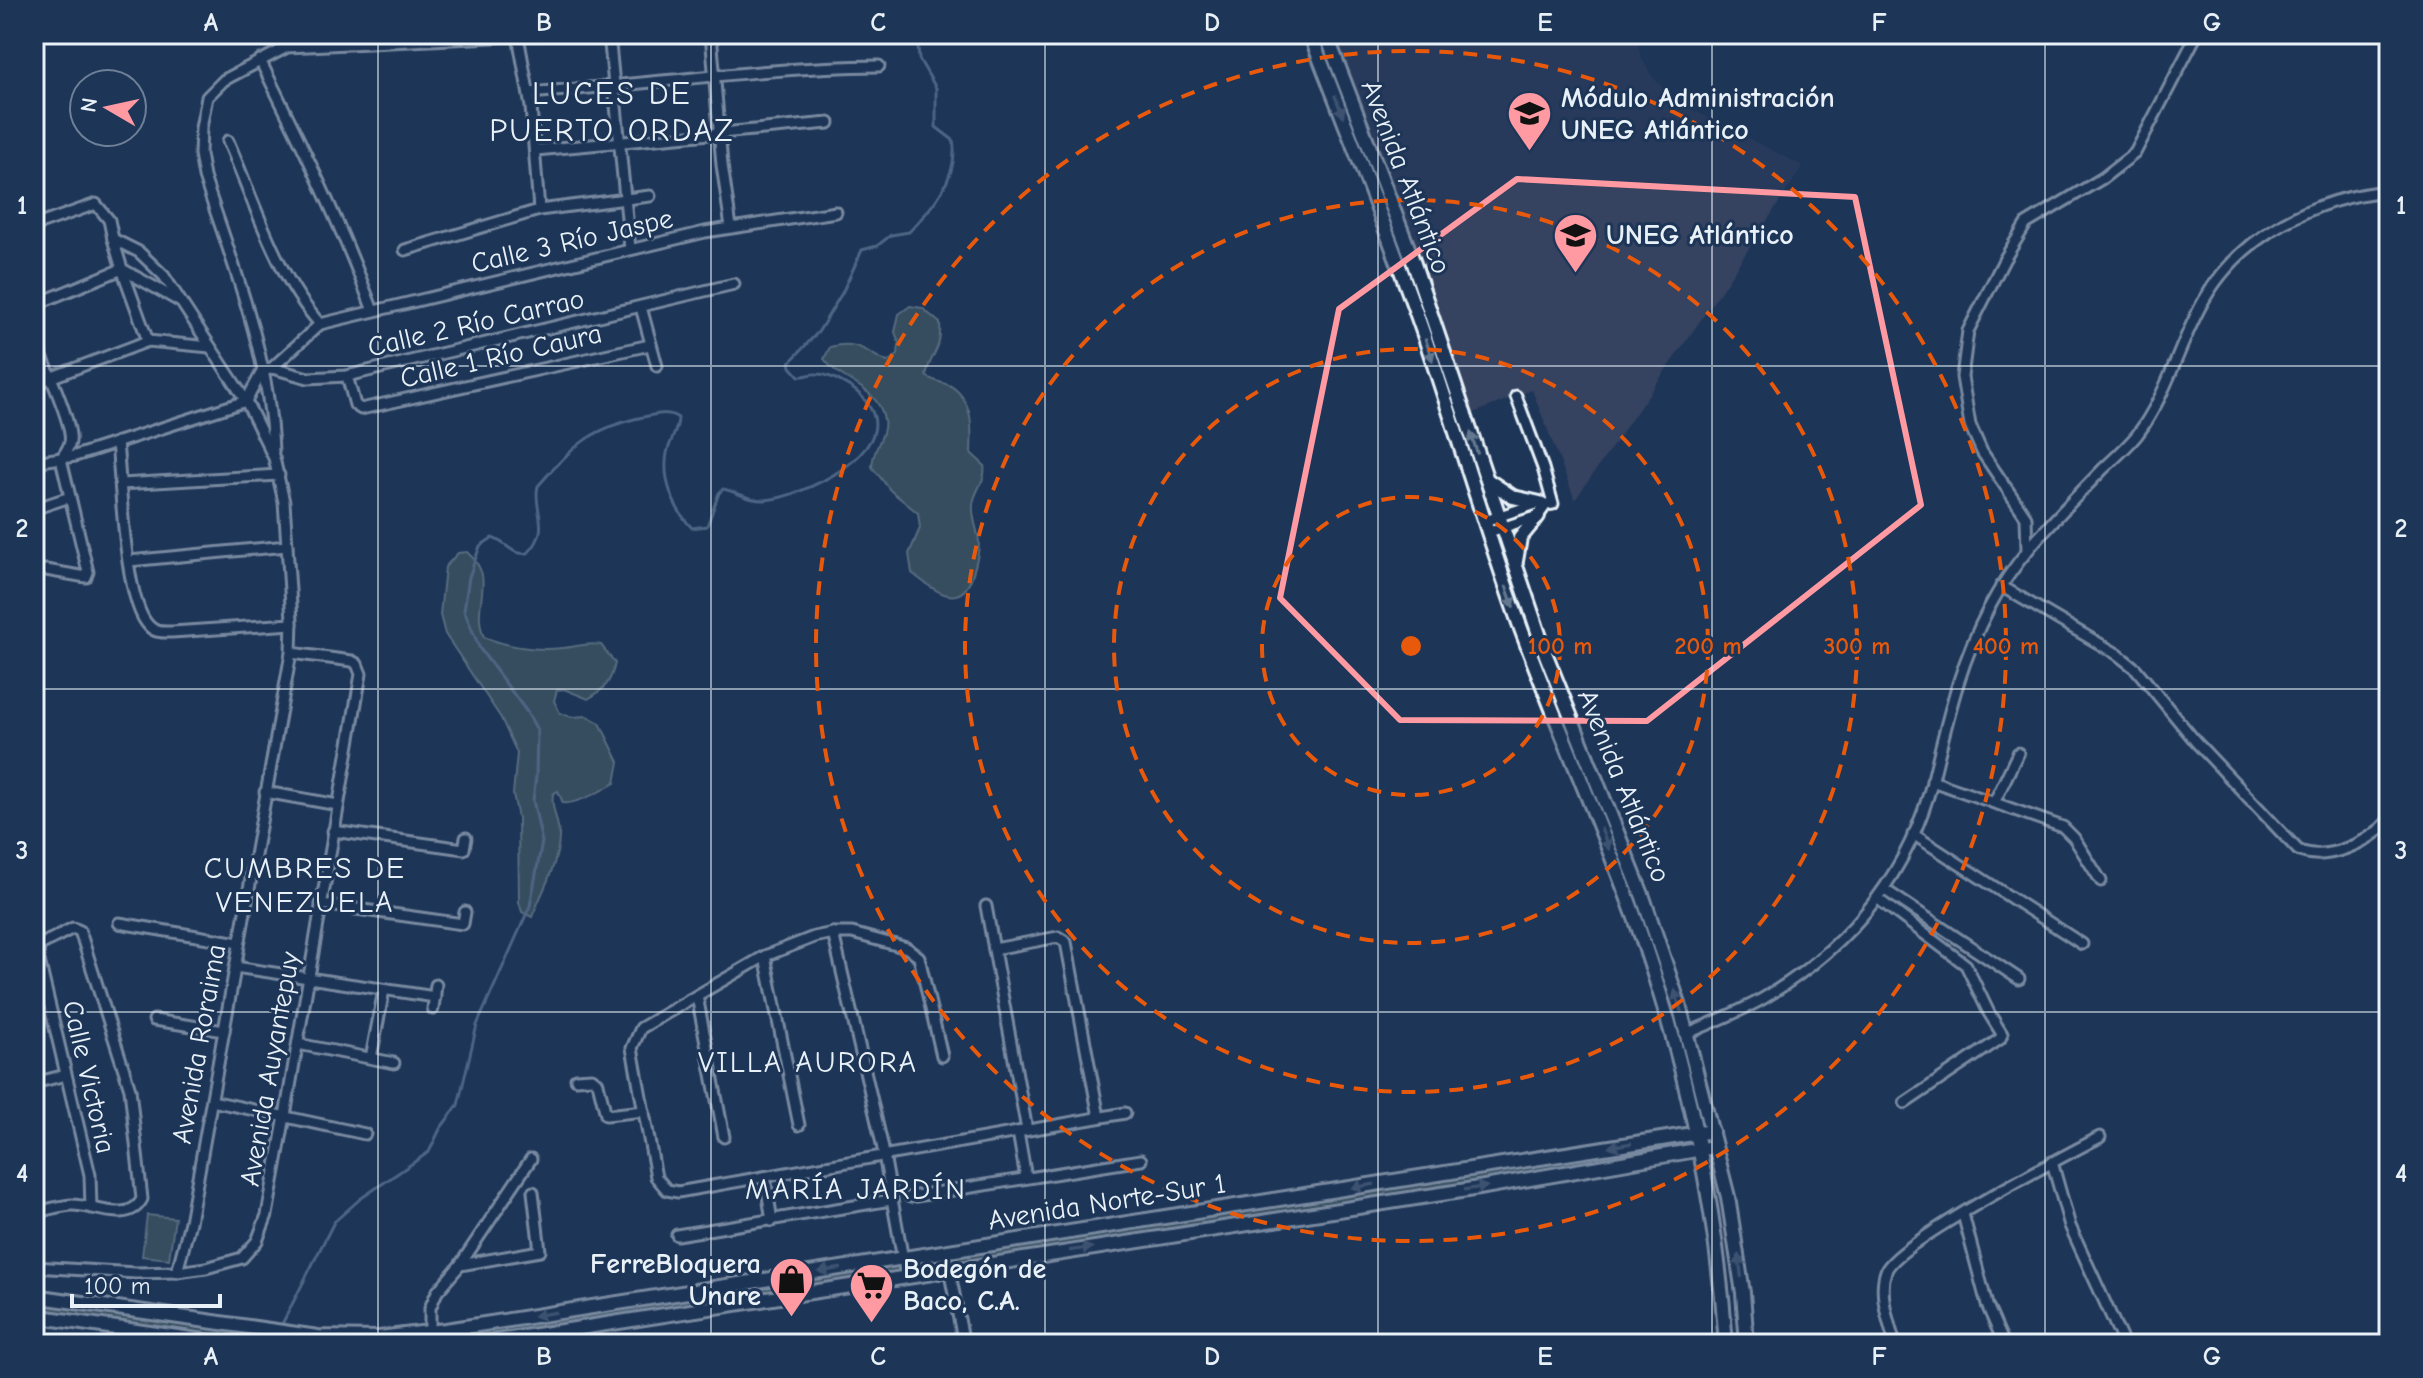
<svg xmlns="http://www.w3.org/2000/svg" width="2423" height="1378" font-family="'Comic Neue',sans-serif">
<rect width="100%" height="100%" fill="#1d3557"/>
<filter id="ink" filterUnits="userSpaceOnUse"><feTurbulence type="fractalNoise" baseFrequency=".0125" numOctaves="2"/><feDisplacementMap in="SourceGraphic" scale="16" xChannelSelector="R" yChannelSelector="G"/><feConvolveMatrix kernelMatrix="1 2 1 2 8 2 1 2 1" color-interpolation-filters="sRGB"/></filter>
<g filter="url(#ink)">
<path fill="#344360" d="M1326,34H1636L1641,57L1651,75L1669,94L1689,108L1803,166L1721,291L1575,500L1532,390L1466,416Z"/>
<g fill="#556c68" stroke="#9eaeb0" stroke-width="2">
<path d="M910,306L922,308L940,323C942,353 930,353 926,376C934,382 943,382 951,386C974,401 972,429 971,453L984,465C987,481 974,490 973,505C972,519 978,530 979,542C979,552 976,564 973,573C962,613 934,591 912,573L909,554L920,528L918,513L891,491L872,467C872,449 887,435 884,420C879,386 841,383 824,359L830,347C858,340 864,351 887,362L898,355L899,343L895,332L899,314Z"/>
<path d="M467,552C499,580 470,602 484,637C509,647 535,651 562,648C577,647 586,642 601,645L615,663C611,682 605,689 588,699L564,689L557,690L554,701L560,713L572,717L587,716L600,723L619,762L615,783C603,790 577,805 563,803L558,791L553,794C550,808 560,822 559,838C558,864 542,892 532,917L522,912L519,902L518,818L513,794L517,753L501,718L445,634L440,615L445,567L458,553Z"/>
<path d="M1697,1132L1701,1149L478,1344H174L178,1338L34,1316V1296L357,1339Z"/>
<path d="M147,1215L175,1218L169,1259L142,1256Z"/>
</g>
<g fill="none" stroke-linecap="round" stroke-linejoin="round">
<path stroke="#89a1ba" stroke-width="3" d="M281,1326L334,1222L360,1199L429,1152L440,1129L458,1105L477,1025L530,906L542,842L533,800L536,776L537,730L527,712L480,649L464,610L469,577L480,546L492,538C507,542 511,556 528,553C553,528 532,509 538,486C575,444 592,427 648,416C659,414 669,411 678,418C678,431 670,440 667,453C662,480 674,509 692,528L707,526L719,493L723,489C738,492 749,501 765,500C800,498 900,452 869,406C864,398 859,393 852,388C842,382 829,374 817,374C811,373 806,377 799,376L791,367L790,362L819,331L842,293L862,250L877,246L891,235L909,232C932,208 960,176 953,140L936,127V88L919,59L917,34"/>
<defs>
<g id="street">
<path d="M609,34L630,249"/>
<path d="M711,34L722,165L731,227"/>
<path d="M518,36L531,107L539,210"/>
<path d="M260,60C301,143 341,224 373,311"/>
<path d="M529,93C646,85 762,67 879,66"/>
<path d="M228,141C254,201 276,275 320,324L272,368"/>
<path d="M536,150L829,123"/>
<path d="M34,226L96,204L109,220L113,239L139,252L164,276L246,401L274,458L284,502L292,620L291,653L190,1222L177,1272"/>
<path d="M113,239L122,269L148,341"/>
<path d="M405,250L539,210L650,196"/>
<path d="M34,305L122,269L179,301"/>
<path d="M641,307L657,366"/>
<path d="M320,324L705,232L836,212"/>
<path d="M34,339C42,357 74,425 70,442C69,448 64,454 61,459"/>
<path d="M347,376L355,405L361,409L650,345"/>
<path d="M34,384L148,341L210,347"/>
<path d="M246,401L262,372L272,368L308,378L347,376L734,284"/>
<path d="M117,442C121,481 124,602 149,626C155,633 163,632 172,632L292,624"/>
<path d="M273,452C270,356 234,268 204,177L200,154L201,128L207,97L224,80L287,47L554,34"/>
<path d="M34,462L75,456L246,401"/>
<path d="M121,484L279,475"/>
<path d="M34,509L70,497"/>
<path d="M1485,521L1539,503"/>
<path d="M1489,532L1538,516L1546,505L1553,504L1543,468L1516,396"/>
<path d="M2027,550L2026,517L1982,452L1970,425L1962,377L1968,331L2004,260L2026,224L2103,178L2135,153L2197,34"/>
<path d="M129,561L287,546"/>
<path d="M46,570L86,577L88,572L61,459"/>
<path d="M2001,586L2117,654L2136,669L2196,742L2298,850C2325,863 2371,842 2389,820"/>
<path d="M1932,781L2063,827L2074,838L2101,881"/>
<path d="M265,792L338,805"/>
<path d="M1994,803L2018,753"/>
<path d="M333,831L464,849L466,838"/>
<path d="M1913,834L2082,944"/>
<path d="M1885,890L2019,979"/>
<path d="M1878,899L1966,965L1989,1013L2002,1034L2000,1039L1905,1103"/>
<path d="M321,904L463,924L465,912"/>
<path d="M986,906L1027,1130"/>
<path d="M119,923L239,943"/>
<path d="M833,933L882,1144L906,1276"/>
<path d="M994,949L1058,937L1066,942L1099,1117"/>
<path d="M765,956L799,1125"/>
<path d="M235,967L435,997"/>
<path d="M697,996L724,1137"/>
<path d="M433,1009L436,985"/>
<path d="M154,1020L224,1031"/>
<path d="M1688,1033C1713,1022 1740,1012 1764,998C1849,947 1908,876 1933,779C1948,718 1959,665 1989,608C2017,554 2062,512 2103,469C2115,458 2127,447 2137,435C2168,394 2179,343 2204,300C2241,235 2316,197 2389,191"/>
<path d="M298,1044L394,1063"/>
<path d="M942,1056L919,957L907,948L852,933H833L814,937L765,956L641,1028L632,1048L656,1177L667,1190L678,1192L1125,1113"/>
<path d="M371,1058L384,990"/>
<path d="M576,1079L592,1078L598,1083L606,1115L644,1111"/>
<path d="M34,1083L66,1075"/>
<path d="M212,1101L365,1134"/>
<path d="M1018,1132L1026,1178"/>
<path d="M2052,1162L2070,1226L2124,1344"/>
<path d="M765,1177L772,1221"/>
<path d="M910,1197L1141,1160"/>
<path d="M34,1213C46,1210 59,1206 71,1205C92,1204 129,1225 142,1199L130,1089L80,931L73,928L42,944L39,947L38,956L90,1175L91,1208"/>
<path d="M1963,1214L1987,1305L2004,1344"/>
<path d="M677,1235L891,1200"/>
<path d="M460,1265L540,1251L533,1192"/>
<path d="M34,1267L136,1273L177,1272L206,1268L242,1258L257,1241L267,1215L285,1116L361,674L357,664L352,661L291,653"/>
<path d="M949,1269L964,1344"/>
<path d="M430,1332V1308L437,1292L460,1265L531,1159"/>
<path d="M34,1341L54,1344"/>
<path d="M1895,1344C1889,1323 1878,1293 1886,1271C1896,1243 2066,1155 2100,1137"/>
</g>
<g id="secondary">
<path d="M1310,34C1349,133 1388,232 1423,332C1455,426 1483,521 1516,615C1553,718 1598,816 1635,918C1684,1056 1716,1198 1726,1344"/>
<path d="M1326,34L1412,258L1546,655L1643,897L1679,1004L1728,1197L1743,1293L1747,1344"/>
<path d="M1489,481L1513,497L1540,503"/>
<path d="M1516,561L1520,538L1538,516"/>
<path d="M34,1296L318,1337L379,1338L446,1330L1712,1131"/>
<path d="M34,1316L225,1344"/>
<path d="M478,1344L1467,1190L1708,1148"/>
</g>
</defs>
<use href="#street" stroke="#e8f1f8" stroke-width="15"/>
<use href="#secondary" stroke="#e8f1f8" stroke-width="18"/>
<use href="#street" stroke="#1d3557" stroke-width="9"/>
<use href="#secondary" stroke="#1d3557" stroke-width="12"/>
</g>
<defs><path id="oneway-solid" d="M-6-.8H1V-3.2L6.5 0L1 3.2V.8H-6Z" transform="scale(2)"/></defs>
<g fill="#64778f">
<use href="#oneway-solid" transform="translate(1339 106) rotate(68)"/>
<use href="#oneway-solid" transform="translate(1429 350) rotate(72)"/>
<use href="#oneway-solid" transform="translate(1474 443) rotate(-108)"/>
<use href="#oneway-solid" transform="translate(1510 597) rotate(71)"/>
<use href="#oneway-solid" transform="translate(1605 839) rotate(69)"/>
<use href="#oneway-solid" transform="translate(1678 1001) rotate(-107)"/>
<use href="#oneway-solid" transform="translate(1620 1145) rotate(171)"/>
<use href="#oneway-solid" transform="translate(1363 1186) rotate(171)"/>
<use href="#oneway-solid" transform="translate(1476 1188) rotate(-9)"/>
<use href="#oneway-solid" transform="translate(1081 1249) rotate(-8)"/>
<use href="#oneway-solid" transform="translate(1740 1266) rotate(-97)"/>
<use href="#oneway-solid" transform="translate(830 1270) rotate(171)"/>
<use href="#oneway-solid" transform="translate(545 1314) rotate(171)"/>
</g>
</g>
<path d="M0 0H2423V1378H0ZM1517,179L1855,197L1921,505L1647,721L1400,720L1280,598L1339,309Z" fill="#1d3557" fill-opacity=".55" fill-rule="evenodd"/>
<path fill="none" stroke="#ff9aa2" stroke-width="6" stroke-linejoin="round" d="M1517,179L1855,197L1921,505L1647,721L1400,720L1280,598L1339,309Z"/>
<path fill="none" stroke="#e8f1f8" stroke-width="2" stroke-opacity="0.55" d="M378,34V1344M711,34V1344M1045,34V1344M1378,34V1344M1712,34V1344M2045,34V1344M34,366H2389M34,689H2389M34,1012H2389"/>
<g fill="none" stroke="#e8590c" stroke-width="4" stroke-dasharray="14 10">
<circle cx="1411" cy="646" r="149"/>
<circle cx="1411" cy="646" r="297"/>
<circle cx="1411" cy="646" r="446"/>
<circle cx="1411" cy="646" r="595"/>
</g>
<defs>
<symbol id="university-pin" viewBox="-11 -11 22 30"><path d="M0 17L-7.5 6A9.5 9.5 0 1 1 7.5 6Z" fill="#ff9aa2" stroke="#1d3557"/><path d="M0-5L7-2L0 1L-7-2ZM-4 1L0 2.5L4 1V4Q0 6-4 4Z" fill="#111"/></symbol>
<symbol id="shop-pin" viewBox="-11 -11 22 30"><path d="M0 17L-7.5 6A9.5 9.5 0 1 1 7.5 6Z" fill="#ff9aa2" stroke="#1d3557"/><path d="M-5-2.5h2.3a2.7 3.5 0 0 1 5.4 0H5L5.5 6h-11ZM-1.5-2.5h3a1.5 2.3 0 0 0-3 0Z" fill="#111"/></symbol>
<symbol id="supermarket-pin" viewBox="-11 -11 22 30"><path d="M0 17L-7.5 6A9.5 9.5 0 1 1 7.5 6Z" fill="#ff9aa2" stroke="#1d3557"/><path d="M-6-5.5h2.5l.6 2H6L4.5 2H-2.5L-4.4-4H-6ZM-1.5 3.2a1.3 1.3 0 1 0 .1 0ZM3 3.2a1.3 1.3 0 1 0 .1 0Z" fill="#111"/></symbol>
</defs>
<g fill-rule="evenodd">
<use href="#university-pin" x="1504" y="88" width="51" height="69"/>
<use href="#university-pin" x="1550" y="210" width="51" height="69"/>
<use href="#shop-pin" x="766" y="1254" width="51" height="69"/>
<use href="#supermarket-pin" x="846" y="1260" width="51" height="69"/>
</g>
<g text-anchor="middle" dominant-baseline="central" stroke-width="6" stroke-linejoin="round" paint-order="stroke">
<g font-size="28" font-weight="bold" fill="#e8f1f8" stroke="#1d3557" text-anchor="start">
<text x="1561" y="98">Módulo Administración<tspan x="1561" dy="32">UNEG Atlántico</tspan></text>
<text x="1606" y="235">UNEG Atlántico</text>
<text x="761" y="1264" text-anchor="end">FerreBloquera<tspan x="761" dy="32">Unare</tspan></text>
<text x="903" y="1269">Bodegón de<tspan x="903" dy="32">Baco, C.A.</tspan></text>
</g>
<g font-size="28" fill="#e8f1f8" stroke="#1d3557">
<text transform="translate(1406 177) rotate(69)">Avenida Atlántico</text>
<text transform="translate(572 241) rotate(-13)">Calle 3 Río Jaspe</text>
<text transform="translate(476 323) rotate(-13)">Calle 2 Río Carrao</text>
<text transform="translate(501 356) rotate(-13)">Calle 1 Río Caura</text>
<text transform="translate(1624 786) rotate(68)">Avenida Atlántico</text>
<text transform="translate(199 1044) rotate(-80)">Avenida Roraima</text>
<text transform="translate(270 1069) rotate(-80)">Avenida Auyantepuy</text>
<text transform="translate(89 1077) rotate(77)">Calle Victoria</text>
<text transform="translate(1107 1202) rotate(-9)">Avenida Norte-Sur 1</text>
</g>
<g font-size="30" letter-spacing="2" fill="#e8f1f8" stroke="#1d3557">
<text x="305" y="868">CUMBRES DE<tspan x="305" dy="34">VENEZUELA</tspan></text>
<text x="808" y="1062">VILLA AURORA</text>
<text x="856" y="1189">MARÍA JARDÍN</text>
</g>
<g font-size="32" letter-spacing="2" fill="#e8f1f8" stroke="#1d3557">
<text x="612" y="93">LUCES DE<tspan x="612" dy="37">PUERTO ORDAZ</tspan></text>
</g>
</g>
<circle cx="1411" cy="646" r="12" fill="#e8590c" stroke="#1d3557" stroke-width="4"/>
<g font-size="24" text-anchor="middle" font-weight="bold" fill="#e8590c" stroke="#1d3557" stroke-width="6" stroke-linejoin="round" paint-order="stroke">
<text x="1560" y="654">100 m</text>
<text x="1708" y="654">200 m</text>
<text x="1857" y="654">300 m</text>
<text x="2006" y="654">400 m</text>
</g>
<rect width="2423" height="1378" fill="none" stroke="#1d3557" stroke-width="88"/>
<g transform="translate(108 108) rotate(279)"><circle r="38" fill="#1d3557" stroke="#6e8097" stroke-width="2"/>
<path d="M0-6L14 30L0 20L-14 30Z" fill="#ff9aa2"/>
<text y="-12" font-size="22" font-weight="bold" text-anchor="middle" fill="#e8f1f8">N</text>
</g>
<path d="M72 1294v12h148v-12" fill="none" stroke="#e8f1f8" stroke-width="4"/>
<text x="84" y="1294" font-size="24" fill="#e8f1f8" stroke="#1d3557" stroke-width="6" paint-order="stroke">100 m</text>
<rect x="44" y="44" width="2335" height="1290" fill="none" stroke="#e8f1f8" stroke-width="3"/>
<g font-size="26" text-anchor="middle" font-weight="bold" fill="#e8f1f8">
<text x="211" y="31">A</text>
<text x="544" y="31">B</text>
<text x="878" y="31">C</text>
<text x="1212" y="31">D</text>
<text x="1545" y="31">E</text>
<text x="1879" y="31">F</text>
<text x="2212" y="31">G</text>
<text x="22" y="214">1</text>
<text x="2401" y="214">1</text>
<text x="22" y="537">2</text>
<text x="2401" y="537">2</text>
<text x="22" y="859">3</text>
<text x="2401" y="859">3</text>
<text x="22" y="1182">4</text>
<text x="2401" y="1182">4</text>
<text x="211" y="1365">A</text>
<text x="544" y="1365">B</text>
<text x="878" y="1365">C</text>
<text x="1212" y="1365">D</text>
<text x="1545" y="1365">E</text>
<text x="1879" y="1365">F</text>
<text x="2212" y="1365">G</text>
</g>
</svg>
